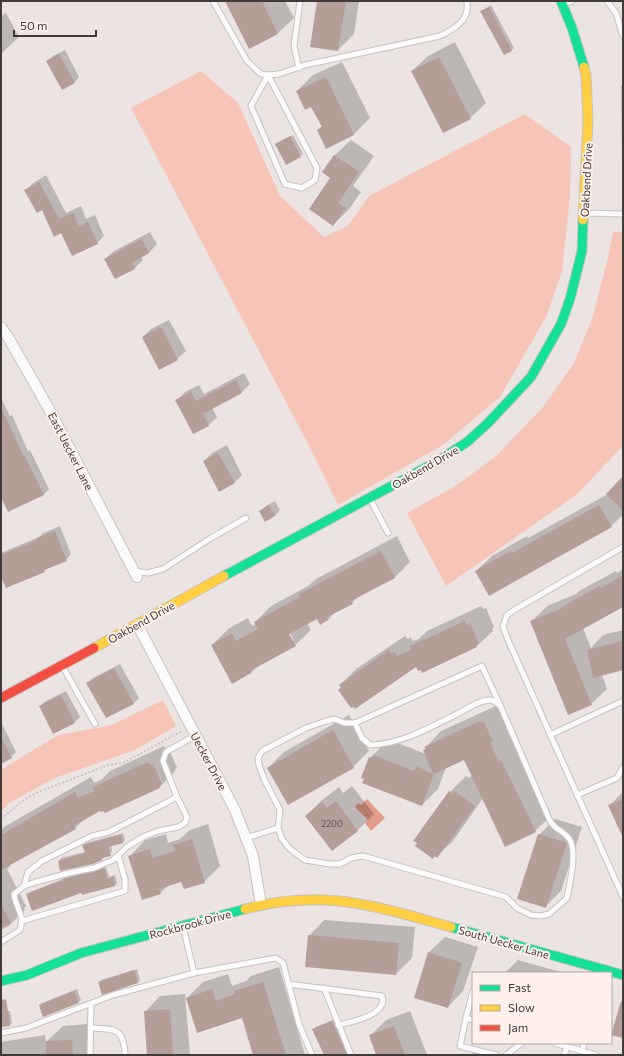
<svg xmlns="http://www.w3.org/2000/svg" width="624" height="1056" font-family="Commissioner,sans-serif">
<rect width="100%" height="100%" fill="#ece4e2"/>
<g fill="#f6c5b7">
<path d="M201,71L238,103L280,196L324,237L348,226L369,196L525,114L571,147L570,196L562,271L547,315L500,397L443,445L338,505L307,442L131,108Z"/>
<path d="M613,232H623V446L576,495L446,586L407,513L454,487L495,457L543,407L574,363L592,319L608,258Z"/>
<path d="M163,700L176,726L135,750L55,778L9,803L1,812V770L58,735L112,725Z"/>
</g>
<path fill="#e49d88" d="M367,799L385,818L371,831L365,823L368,820L355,807L358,803L361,805Z"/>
<g fill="#0003" fill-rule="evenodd">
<path d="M226,1H285L294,18L278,33L250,48Z"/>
<path d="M318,1H359L354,34L338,50Z"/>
<path d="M491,5L514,48L511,50L481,12Z"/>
<path d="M6,13L19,37L1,54V16Z"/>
<path d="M455,42L486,103L470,118L412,71L428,56Z"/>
<path d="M65,50L79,77L74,83L48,61L53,56Z"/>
<path d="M342,62L370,118L354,134L327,147L318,130L322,126L312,105L297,91L313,75Z"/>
<path d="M623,84V159H622L621,86Z"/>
<path d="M293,135L303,154L287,163L279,142Z"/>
<path d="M351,140L374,156L353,186L361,192L349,209L333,225L332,178L323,172L335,155Z"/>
<path d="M46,175L66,213L81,206L86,219L95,215L104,236L97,243L62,231L26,190L33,183Z"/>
<path d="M150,232L157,244L149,253L141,257L143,260L135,268L115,278L105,259L114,251Z"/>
<path d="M169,320L186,351L177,359L143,337L151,329Z"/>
<path d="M244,373L250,384L242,392L212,408L217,417L209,425L194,433L177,400L185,392L199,385L204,394Z"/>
<path d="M1,398L10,416L12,415L28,451L30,450L49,489L44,494L9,511L1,496Z"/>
<path d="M227,445L242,475L234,483L204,461L212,453Z"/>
<path d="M623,477V515L611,526L476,571L492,556L527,536L528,538L608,494Z"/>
<path d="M275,501L280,510L275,516L261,511L266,506Z"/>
<path d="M60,526L71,554L66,560L49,567L44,571L1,574V553L39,537L43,533Z"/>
<path d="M397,536L410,562L395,577L359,596L352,603L336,611L328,620L317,618L307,623L311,630L295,645L259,665L251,673L232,683L212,645L228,629L248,618L252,626L256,624L255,622L271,606L308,586L316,579ZM288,629L294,641H292L286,630Z"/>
<path d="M623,569V606L583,628L591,648L603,635L623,630V669L602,675L607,689L591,704L531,622L547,606L576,594L579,591L616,571L617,573Z"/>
<path d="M481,606L483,609L486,608L494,627L492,629L493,631L477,646L422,671L421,669L416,666L342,688L340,685L356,669L405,636L408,639L410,637L413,641L419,639L427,631Z"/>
<path d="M120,664L139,698L134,703L107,717L88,683L93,678Z"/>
<path d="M66,691L80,717L75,722L54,733L40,706L46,701Z"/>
<path d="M496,706L497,708L500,707L508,725L506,728L514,746L517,745L551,816L535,831L483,798L453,841L437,856L450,792L466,776L469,778L472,775L464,759L446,767L438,789L422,805L370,758L386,742L390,740L426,754L424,751L426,748V747L441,731Z"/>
<path d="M349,715L369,751L353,767L288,803L268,768L284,752Z"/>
<path d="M1,722L16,752L11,757L1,763Z"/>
<path d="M164,746L166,750L169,749L177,768L175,770V771L160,787L100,810L85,818L75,828L10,864L11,865L7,869L26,906L24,908L25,910L9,926L1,930V830L4,827L91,777L94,783L101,780L110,771Z"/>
<path d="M352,786L374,814L358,830L332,850L306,816L322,800L339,787L343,793Z"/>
<path d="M623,792V836L609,806Z"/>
<path d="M555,819L582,827L561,891L545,907L539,835Z"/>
<path d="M208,824L220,866L204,882L182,881L169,885L160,893L130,856L145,840L166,834L168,843L180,839L190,830Z"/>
<path d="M123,833L125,840L123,842L111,845L112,852L102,859L59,861L61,858L85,852L83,846L86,843Z"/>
<path d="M106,867L109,877L115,875L117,883L115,885L82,894V892L27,894L30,892L63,879L66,877L98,870Z"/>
<path d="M324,920L415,927L412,958L396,974L309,936Z"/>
<path d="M445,937L478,947L463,991L448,1007L429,952Z"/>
<path d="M518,960L564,973H505Z"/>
<path d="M279,967L305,1055H254L243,1017L187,998L203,982L228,974L232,986L246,981L251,976Z"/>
<path d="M137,969L140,980L138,982L99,983L101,980Z"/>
<path d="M77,989L81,1000L78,1002L40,1005L42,1003Z"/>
<path d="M185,994L190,1055H148L145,1012L160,996Z"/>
<path d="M10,1011L12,1023L10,1025L1,1026V1012Z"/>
<path d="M410,1011L427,1055H377L370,1036L386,1020Z"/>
<path d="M335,1019L349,1052L346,1055H325L314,1029L316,1027Z"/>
<path d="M88,1024L89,1055H1V1042L45,1035L46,1042L63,1026Z"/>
<path d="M474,1052L483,1055H471Z"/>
</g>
<g fill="#b39e98">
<path d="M225,1H262L278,34L249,49Z"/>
<path d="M317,1H346L338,51L310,47Z"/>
<path d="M489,7L512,51L504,55L480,11Z"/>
<path d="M59,54L75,83L62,90L46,61Z"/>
<path d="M439,57L471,119L443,133L411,71Z"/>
<path d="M326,77L354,135L326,149L317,130L322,127L311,107L305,110L296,91Z"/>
<path d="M290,136L301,157L286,165L275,144Z"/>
<path d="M334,155L359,172L338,203L346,208L333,226L309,209L330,178L322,172Z"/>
<path d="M39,182L59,219L73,213L79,226L88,222L98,244L72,256L61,233L54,237L42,210L37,213L24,190Z"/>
<path d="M142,239L149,253L132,263L135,269L115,279L104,259Z"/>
<path d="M161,327L178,360L159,370L142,337Z"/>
<path d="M236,380L242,393L203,414L209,426L193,434L175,400L191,392L196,401Z"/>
<path d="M1,408L23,455H24L44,495L8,512L1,497Z"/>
<path d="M218,453L235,483L219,492L203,461Z"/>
<path d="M623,476V510L606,494Z"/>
<path d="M269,505L275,516L265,522L259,511Z"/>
<path d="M599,505L612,527L489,596L475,571L511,551L512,553Z"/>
<path d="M55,531L67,561L44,570L45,572L6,588L1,577V555L38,540L37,538Z"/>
<path d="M381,551L395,578L351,601L353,604L327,617L328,620L320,625L317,619L289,634L296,646L250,671L251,673L232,684L211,645L232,633L236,641L258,629L254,622L300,597L299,594Z"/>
<path d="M623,575V607L565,639L592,705L568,715L530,621L563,608L562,607L600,586L601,588Z"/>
<path d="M465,621L467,625L470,623L479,644L476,645L477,647L422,673L421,670L418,671L416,667L355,709L354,707L351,708L338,690L341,688L339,685L389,650L391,654L394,652L397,656L411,650L410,646Z"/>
<path d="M623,641V670L593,678L587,650Z"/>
<path d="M114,668L134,704L106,718L86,683Z"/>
<path d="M61,695L75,723L53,734L39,706Z"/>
<path d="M480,721L481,723L484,722L493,742L490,743L498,761L501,760L536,832L505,847L464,760L434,774L422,806L362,783L364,779L361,778L369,757L372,758L373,755L414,771L416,766L433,774L423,750L426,749L424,747Z"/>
<path d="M333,730L354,768L288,805L267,768Z"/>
<path d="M1,738L12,758L1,764Z"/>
<path d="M148,762L150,765L153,764L162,784L159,786L160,788L105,813L103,811L101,812L100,811L74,826L76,829L1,870V835L75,792L78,798L94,791L93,787Z"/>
<path d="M449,791L453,794L454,791L475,806L437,858L435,856L433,859L415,846L417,843L413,841Z"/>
<path d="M623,799V838L608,805Z"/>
<path d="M336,801L358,831L332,851L305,816L322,802L327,808Z"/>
<path d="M538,834L567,843L546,908L517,899Z"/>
<path d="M121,835L123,843L108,847L111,856L102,858V860L93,864L60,871L58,861L85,853L82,845Z"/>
<path d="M192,839L205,883L184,889L181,882L159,889L161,894L142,900L128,856L150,849L153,858L175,851L173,845Z"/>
<path d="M104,868L107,879L113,877L115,886L82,895L81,893L32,911L26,894L63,880L62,879L95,872Z"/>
<path d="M1,904L11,923L1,928Z"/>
<path d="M308,935L399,943L396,975L305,967Z"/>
<path d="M428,952L462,963L448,1008L414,998Z"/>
<path d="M134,970L138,983L102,995L98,982Z"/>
<path d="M263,982L286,1055H253L242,1018L197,1033L186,998L212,989L216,1001L235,994L234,991Z"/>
<path d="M74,991L79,1003L43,1017L39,1005Z"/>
<path d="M6,999L10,1026L1,1027V1000Z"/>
<path d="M621,1001L623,1002V1038L611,1035Z"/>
<path d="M170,1009L173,1055H147L144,1011Z"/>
<path d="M332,1021L334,1026L347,1055H324L312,1029Z"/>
<path d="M394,1026L405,1055H376L369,1035Z"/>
<path d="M72,1040L73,1055H46V1041Z"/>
</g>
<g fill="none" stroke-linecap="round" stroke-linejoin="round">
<defs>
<g id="lane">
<path d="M213,1L247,61L261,74L268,75L279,74L305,65L440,36C450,31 462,25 466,14C468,10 467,5 467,1"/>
<path d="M607,1L616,13L623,36"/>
<path d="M564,4L572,1"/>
<path d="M299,68L294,46L300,1"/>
<path d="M268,75L317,168L315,180L302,188L285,184L251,106Z"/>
<path d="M585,213L623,214"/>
<path d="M370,499L388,533"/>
<path d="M623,547L514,610L507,615L503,626L508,640L623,897"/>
<path d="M134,571L148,573L163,569L211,538L246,518"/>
<path d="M63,667L95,724"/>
<path d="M550,735L623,701"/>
<path d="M577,795L617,778L623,767"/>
<path d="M278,828L280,810L264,779L259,765L258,758L262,751L306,728L323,722L334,719L345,723H355L482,666L500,705"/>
<path d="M246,838L278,828L282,839L290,849L305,860L330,864H340L351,858L363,856L506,897L517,908L531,915L541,916L549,914L567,898C570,883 577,853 570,840C565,831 555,830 550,821L500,705C497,704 494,701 491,700C481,699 465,710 457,714C431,727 399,745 370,745L362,738L355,723"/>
<path d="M24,886L28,872L42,861L92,836L109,832L125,824L177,797"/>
<path d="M22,921L125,891V879L118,855"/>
<path d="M1,942L20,930C25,913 16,910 14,894L24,886L36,882L69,873L94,868L113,860L128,846L145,836L158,831L178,827L185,823L187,817L177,797L163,761L166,752L196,735"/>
<path d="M194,973L276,958L283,963L299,1024L312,1055"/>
<path d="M288,984L382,996C388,1015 352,1022 338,1025"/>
<path d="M324,988L351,1055"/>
<path d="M473,991L466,1018L473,1020"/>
<path d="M466,1018L460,1046L496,1055"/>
<path d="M90,1028C114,1029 124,1027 125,1055"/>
<path d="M1,1033L26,1028L113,995L194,973L183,926"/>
<path d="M554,1043L596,1055"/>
<path d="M582,1051L584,1043"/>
<path d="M90,1055L91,1004"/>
<path d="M506,1055L522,1043"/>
<path d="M564,1055L567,1047"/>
</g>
<g id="street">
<path d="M1,327L8,337L49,409L137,577"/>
<path d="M137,624L235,810L253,856L261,905"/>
</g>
<g id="fast">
<path d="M561,1L572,28L584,67"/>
<path d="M224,576L438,461L467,442L488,423L531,377L561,324L570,299L582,251L583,220"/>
<path d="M451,927L623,975"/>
<path d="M1,981L27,975L81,953L245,909"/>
</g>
<g id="slow">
<path d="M583,220L588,121L586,75L584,67"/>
<path d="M94,648L224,576"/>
<path d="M245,909C275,901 308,898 339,901C377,905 414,917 451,927"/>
</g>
<path id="jam" d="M1,698L94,648"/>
</defs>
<use href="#lane" stroke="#c8c2c1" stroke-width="7"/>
<use href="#street" stroke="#c8c2c1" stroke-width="12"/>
<use href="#fast" stroke="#c8c2c1" stroke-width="11"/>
<use href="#slow" stroke="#c8c2c1" stroke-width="11"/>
<use href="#jam" stroke="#c8c2c1" stroke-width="11"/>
<path stroke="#c8c5c4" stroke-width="2" stroke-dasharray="2 2" stroke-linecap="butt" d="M1,819L21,802L34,794L108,765L123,763L182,731"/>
<use href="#lane" stroke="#fcfbfb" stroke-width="5"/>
<use href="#street" stroke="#fcfbfb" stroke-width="10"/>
<use href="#fast" stroke="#16e098" stroke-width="9"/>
<use href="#slow" stroke="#ffcf43" stroke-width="9"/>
<use href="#jam" stroke="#f24e42" stroke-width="9"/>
</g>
<g text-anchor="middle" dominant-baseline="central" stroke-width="4" stroke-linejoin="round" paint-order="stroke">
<g font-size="9" fill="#5e5452">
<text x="332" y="823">2200</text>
</g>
<g font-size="11" fill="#413c3a" stroke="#fef0eb">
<text transform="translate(586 180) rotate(-87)">Oakbend Drive</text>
<text transform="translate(71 451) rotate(63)">East Uecker Lane</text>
<text transform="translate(425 467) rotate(-30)">Oakbend Drive</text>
<text transform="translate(141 622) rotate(-29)">Oakbend Drive</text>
<text transform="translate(209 761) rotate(62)">Uecker Drive</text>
<text transform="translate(190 924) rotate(-15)">Rockbrook Drive</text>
<text transform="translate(504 942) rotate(16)">South Uecker Lane</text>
</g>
</g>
<rect width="624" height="1056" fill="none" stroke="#413c3a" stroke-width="4"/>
<rect x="472" y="972" width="140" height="72" fill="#fef0eb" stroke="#b2a8a4"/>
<rect x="480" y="985" width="20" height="6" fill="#16e098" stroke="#b2a8a4"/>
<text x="508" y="992" font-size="12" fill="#413c3a">Fast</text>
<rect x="480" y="1005" width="20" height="6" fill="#ffcf43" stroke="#b2a8a4"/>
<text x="508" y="1012" font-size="12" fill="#413c3a">Slow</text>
<rect x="480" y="1025" width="20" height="6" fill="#f24e42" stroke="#b2a8a4"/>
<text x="508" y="1032" font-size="12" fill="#413c3a">Jam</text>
<path d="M14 30v6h82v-6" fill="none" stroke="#413c3a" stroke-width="2"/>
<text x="20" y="30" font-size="12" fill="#413c3a" stroke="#fef0eb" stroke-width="3" paint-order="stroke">50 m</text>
</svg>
